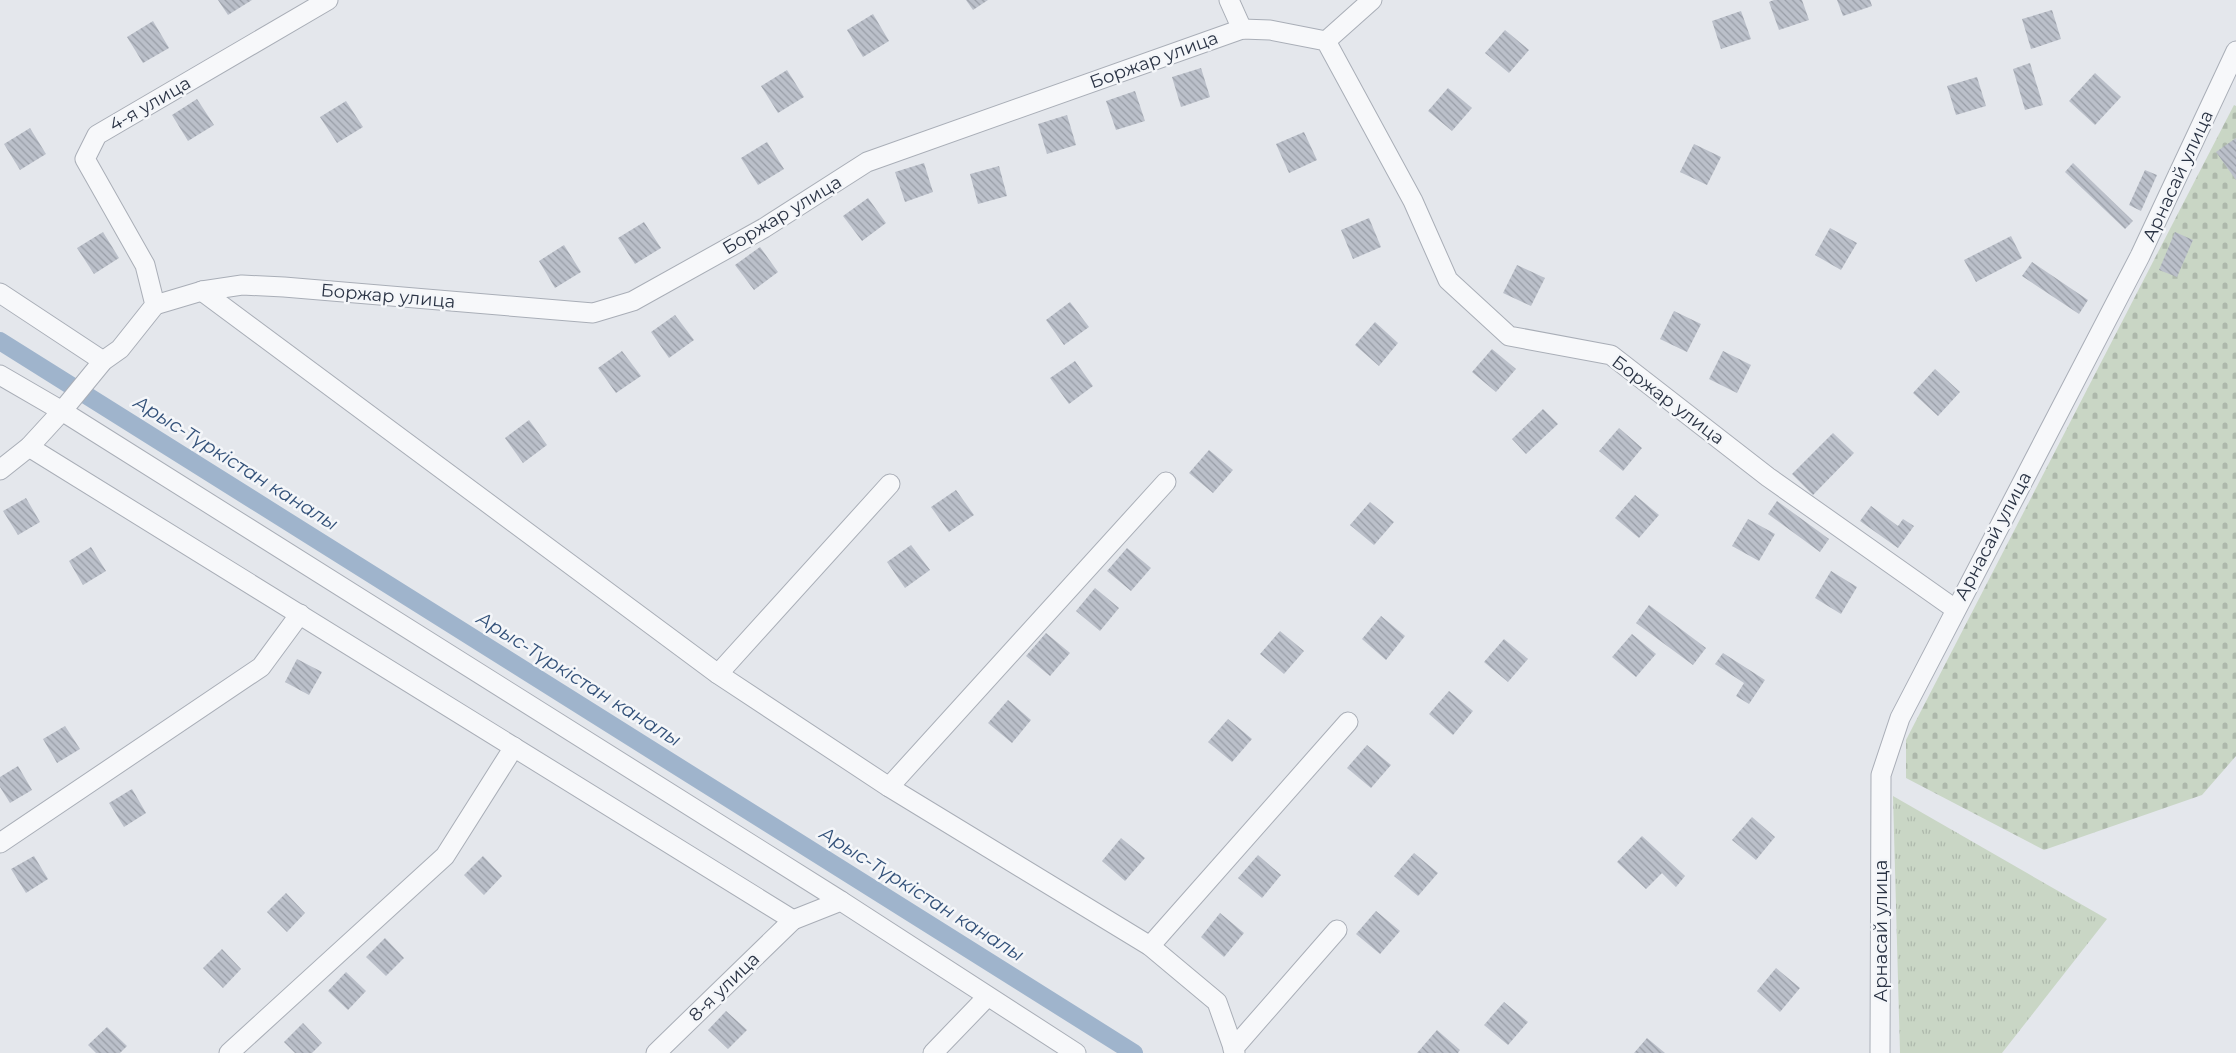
<svg xmlns="http://www.w3.org/2000/svg" width="2236" height="1053" font-family="Montserrat,sans-serif">
<defs>
<pattern id="cemetery-stones" width="16" height="16" patternUnits="userSpaceOnUse" patternTransform="scale(1.25)"><rect width="16" height="16" fill="#c9d6c5"/><path d="M2 7V4a2 2 0 0 1 4 0v3zM10 15v-3a2 2 0 0 1 4 0v3z" fill="#adb8ab"/></pattern>
<pattern id="park-tufts" width="24" height="20" patternUnits="userSpaceOnUse" patternTransform="scale(1.25)"><rect width="24" height="20" fill="#c9d6c5"/><path d="M3 7l-1-3M5 7V3M7 7l1-3M15 17l-1-3M17 17v-4M19 17l1-3" fill="none" stroke="#adb8ab"/></pattern>
<pattern id="building-back-hatch" width="6" height="6" patternUnits="userSpaceOnUse" patternTransform="scale(1.25)"><rect width="6" height="6" fill="#bbc0ca"/><path d="M-1 5l2 2M0 0l6 6M5-1l2 2" fill="none" stroke="#989da6"/></pattern>
</defs>
<rect width="100%" height="100%" fill="#e4e7ec"/>
<path fill="url(#cemetery-stones)" d="M2234,105L2236,106V756L2202,795L2044,850L1906,778V740Z"/>
<path fill="url(#park-tufts)" d="M1893,796L2107,919L2002,1053H1900Z"/>
<g fill="none" stroke-linecap="round" stroke-linejoin="round">
<path stroke="#9fb4cc" stroke-width="18" d="M0,341L1134,1053"/>
</g>
<g fill="url(#building-back-hatch)">
<path d="M218,0H252L228,15Z"/>
<path d="M966,0H988L973,10Z"/>
<path d="M1774,0H1802L1809,20L1779,30L1769,2Z"/>
<path d="M1837,0H1870L1872,6L1843,16Z"/>
<path d="M2052,10L2061,39L2031,49L2022,19Z"/>
<path d="M1741,11L1751,39L1721,49L1712,21Z"/>
<path d="M873,14L889,41L863,57L847,30Z"/>
<path d="M153,21L169,48L143,63L127,37Z"/>
<path d="M1505,30L1529,50L1509,73L1485,53Z"/>
<path d="M2030,63L2043,105L2025,110L2013,69Z"/>
<path d="M1201,68L1210,97L1181,107L1172,77Z"/>
<path d="M787,70L804,97L778,113L761,86Z"/>
<path d="M2095,73L2121,97L2095,125L2069,101Z"/>
<path d="M1977,77L1986,106L1956,115L1947,86Z"/>
<path d="M1448,88L1472,108L1452,131L1428,111Z"/>
<path d="M1135,91L1145,121L1116,130L1106,101Z"/>
<path d="M197,99L214,125L188,141L172,115Z"/>
<path d="M346,101L363,127L337,143L320,117Z"/>
<path d="M1067,115L1076,145L1047,154L1038,124Z"/>
<path d="M30,128L46,154L20,170L4,144Z"/>
<path d="M1304,132L1317,160L1289,173L1276,144Z"/>
<path d="M2236,138V180L2216,152Z"/>
<path d="M767,142L784,169L758,185L741,158Z"/>
<path d="M1694,144L1721,157L1707,185L1680,172Z"/>
<path d="M924,163L933,192L905,202L895,172Z"/>
<path d="M2073,163L2133,221L2125,229L2065,172Z"/>
<path d="M999,166L1007,196L978,204L970,174Z"/>
<path d="M2145,170L2157,175L2141,211L2129,205Z"/>
<path d="M868,198L886,223L862,241L843,216Z"/>
<path d="M1369,218L1381,247L1353,259L1341,230Z"/>
<path d="M644,222L661,248L635,264L618,238Z"/>
<path d="M1830,228L1857,243L1841,270L1815,255Z"/>
<path d="M103,232L119,258L94,274L77,248Z"/>
<path d="M2175,232L2193,240L2177,277L2159,270Z"/>
<path d="M2011,236L2022,258L1976,282L1964,260Z"/>
<path d="M564,245L581,272L555,288L539,261Z"/>
<path d="M760,247L778,272L754,290L735,265Z"/>
<path d="M2032,262L2088,300L2079,314L2022,276Z"/>
<path d="M1517,265L1545,278L1531,306L1503,293Z"/>
<path d="M1070,302L1089,327L1064,345L1046,320Z"/>
<path d="M1674,311L1701,324L1687,352L1660,339Z"/>
<path d="M675,315L694,340L669,358L651,332Z"/>
<path d="M1375,322L1398,343L1379,366L1355,345Z"/>
<path d="M1492,349L1516,369L1496,392L1472,372Z"/>
<path d="M622,351L641,376L616,393L598,368Z"/>
<path d="M1723,351L1751,365L1737,393L1709,379Z"/>
<path d="M1075,361L1093,386L1069,404L1050,378Z"/>
<path d="M1935,369L1960,392L1938,416L1913,393Z"/>
<path d="M1543,409L1558,424L1526,454L1512,439Z"/>
<path d="M529,420L547,445L523,463L505,438Z"/>
<path d="M1619,428L1642,448L1623,471L1599,451Z"/>
<path d="M1833,433L1854,453L1813,495L1792,474Z"/>
<path d="M1209,450L1233,470L1213,493L1189,473Z"/>
<path d="M956,490L974,515L949,532L931,507Z"/>
<path d="M1635,495L1659,515L1639,538L1615,518Z"/>
<path d="M26,498L40,522L18,535L3,511Z"/>
<path d="M1777,501L1829,539L1820,552L1768,514Z"/>
<path d="M1370,502L1394,522L1374,545L1350,525Z"/>
<path d="M1871,506L1898,526L1903,519L1914,526L1898,548L1860,521Z"/>
<path d="M1748,519L1775,534L1759,561L1732,546Z"/>
<path d="M911,545L930,570L905,588L887,562Z"/>
<path d="M91,547L106,571L83,585L69,561Z"/>
<path d="M1127,548L1151,568L1131,591L1107,571Z"/>
<path d="M1831,571L1857,587L1841,614L1815,598Z"/>
<path d="M1095,588L1119,608L1100,631L1076,611Z"/>
<path d="M1649,605L1706,648L1693,665L1636,623Z"/>
<path d="M1381,616L1405,636L1386,660L1362,639Z"/>
<path d="M1280,631L1304,651L1284,674L1260,654Z"/>
<path d="M1046,633L1070,653L1050,676L1026,656Z"/>
<path d="M1632,634L1656,654L1636,677L1612,657Z"/>
<path d="M1504,639L1528,659L1508,682L1484,662Z"/>
<path d="M1723,653L1765,680L1749,704L1736,696L1744,683L1715,664Z"/>
<path d="M297,659L322,672L309,695L285,682Z"/>
<path d="M1449,691L1473,711L1453,735L1429,714Z"/>
<path d="M1008,700L1031,720L1012,743L988,723Z"/>
<path d="M1228,719L1252,739L1232,762L1208,742Z"/>
<path d="M65,726L80,749L57,763L43,739Z"/>
<path d="M1367,745L1391,765L1371,788L1347,768Z"/>
<path d="M18,766L32,790L10,803L0,787V777Z"/>
<path d="M132,789L146,813L124,827L109,803Z"/>
<path d="M1752,817L1775,837L1756,860L1732,840Z"/>
<path d="M1642,836L1685,876L1676,887L1662,873L1646,889L1617,862Z"/>
<path d="M1121,838L1145,858L1125,881L1102,861Z"/>
<path d="M1414,853L1438,873L1418,896L1394,876Z"/>
<path d="M1258,855L1281,875L1262,898L1238,878Z"/>
<path d="M34,856L48,879L26,893L11,869Z"/>
<path d="M483,856L502,876L484,895L464,875Z"/>
<path d="M286,893L305,913L287,932L267,912Z"/>
<path d="M1376,911L1400,931L1380,954L1356,934Z"/>
<path d="M1220,913L1244,933L1224,957L1201,937Z"/>
<path d="M385,938L404,958L386,976L366,957Z"/>
<path d="M222,949L241,969L223,988L203,968Z"/>
<path d="M1776,968L1800,988L1780,1012L1757,991Z"/>
<path d="M346,972L366,991L348,1010L328,991Z"/>
<path d="M1504,1002L1528,1022L1508,1045L1484,1025Z"/>
<path d="M726,1011L747,1030L728,1049L708,1030Z"/>
<path d="M303,1023L322,1043L312,1053H295L284,1042Z"/>
<path d="M107,1027L127,1046L120,1053H96L88,1045Z"/>
<path d="M1437,1030L1460,1050L1458,1053H1417Z"/>
<path d="M1647,1038L1665,1053H1634Z"/>
</g>
<g fill="none" stroke-linecap="round" stroke-linejoin="round">
<defs>
<g id="minor">
<path d="M1229,0L1242,29"/>
<path d="M1326,41L1372,0"/>
<path d="M202,291L718,674L889,787L1150,946L1217,1002L1235,1053"/>
<path d="M0,293L103,361"/>
<path d="M155,305L202,291L242,285L284,287L593,313L633,301L764,228L867,162L1242,29L1270,30L1326,41L1413,201L1448,280L1509,336L1611,355L1768,477L1955,609"/>
<path d="M0,375L62,411L841,901"/>
<path d="M29,447L793,920"/>
<path d="M0,470L29,447L62,411L103,361L120,349L155,305L145,265L85,159L97,135L328,0"/>
<path d="M718,674L890,484"/>
<path d="M889,787L1166,482"/>
<path d="M0,843L261,667L300,614"/>
<path d="M1150,946L1348,722"/>
<path d="M1233,1049L1337,930"/>
<path d="M229,1053L445,856L514,747"/>
<path d="M656,1053L793,920L841,901L1076,1053"/>
<path d="M933,1053L987,997"/>
<path d="M1880,1053L1881,775L1900,718L2140,256L2236,51"/>
</g>
</defs>
<use href="#minor" stroke="#a9aeb7" stroke-width="21"/>
<use href="#minor" stroke="#f7f8fa" stroke-width="19"/>
</g>
<g text-anchor="middle" dominant-baseline="central" stroke-width="5" stroke-linejoin="round" paint-order="stroke">
<g font-size="18" fill="#2b3445" stroke="#f4f6f9">
<text transform="translate(1154 60) rotate(-20)">Боржар улица</text>
<text transform="translate(150 104) rotate(-30)">4-я улица</text>
<text transform="translate(2178 176) rotate(-65)">Арнасай улица</text>
<text transform="translate(782 215) rotate(-31)">Боржар улица</text>
<text transform="translate(388 296) rotate(5)">Боржар улица</text>
<text transform="translate(1668 400) rotate(37)">Боржар улица</text>
<text transform="translate(1993 536) rotate(-62)">Арнасай улица</text>
<text transform="translate(1881 931) rotate(-90)">Арнасай улица</text>
<text transform="translate(724 987) rotate(-44)">8-я улица</text>
</g>
<g font-size="19" font-style="italic" fill="#34527a" stroke="#f4f6f9">
<text transform="translate(236 463) rotate(32)">Арыс-Түркістан каналы</text>
<text transform="translate(579 679) rotate(32)">Арыс-Түркістан каналы</text>
<text transform="translate(922 894) rotate(32)">Арыс-Түркістан каналы</text>
</g>
</g>
</svg>
